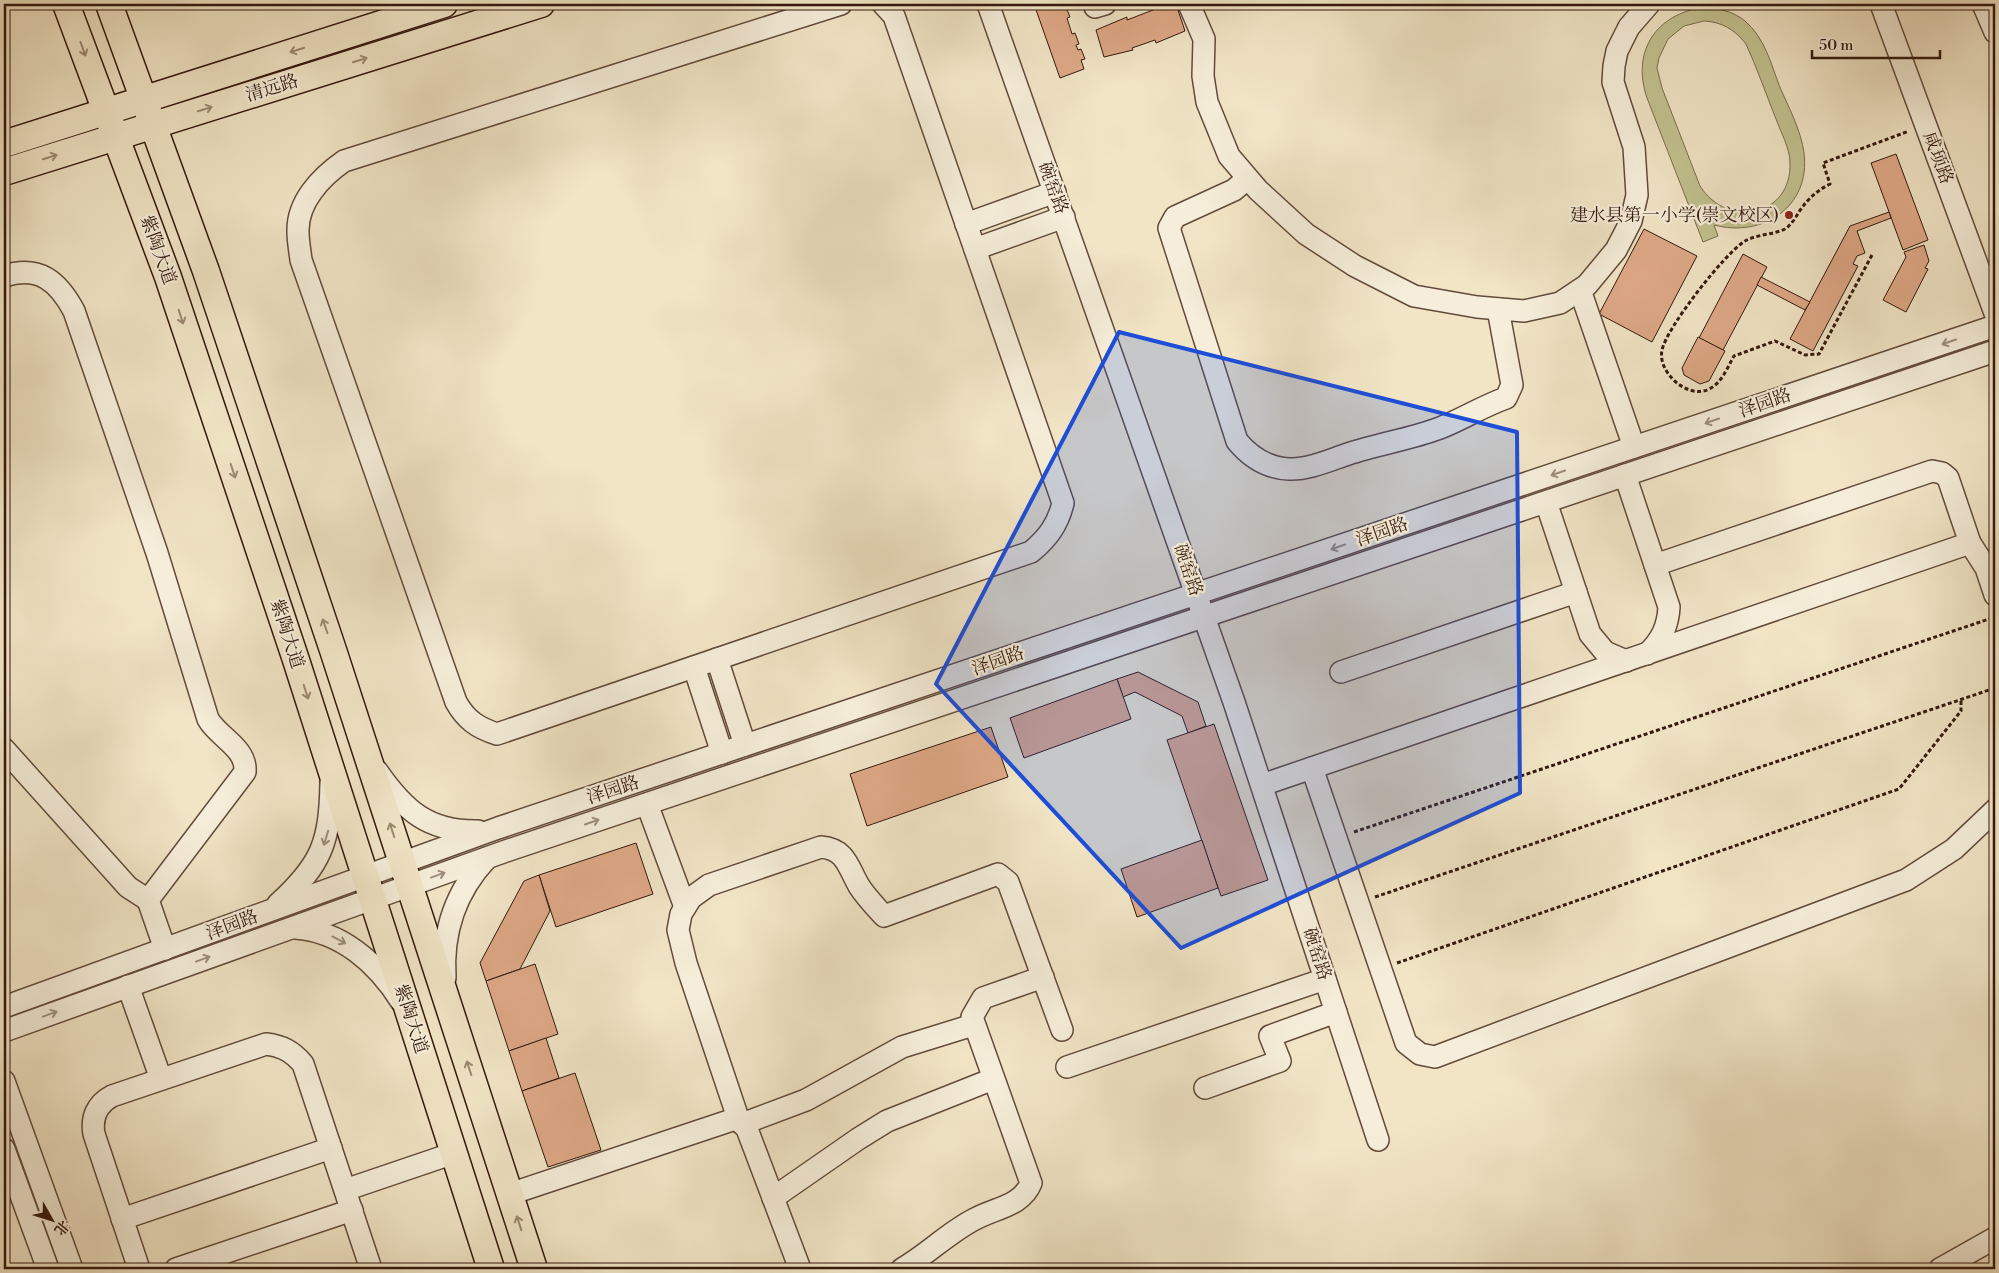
<svg xmlns="http://www.w3.org/2000/svg" width="1999" height="1273" font-family="'Libre Bodoni','Noto Serif SC',serif">
<rect width="100%" height="100%" fill="#f1e5c6"/>
<filter id="stains"><feTurbulence type="fractalNoise" baseFrequency=".004" numOctaves="4"/><feColorMatrix values="0 0 0 0 .2 0 0 0 0 .09 0 0 0 0 .02 0 0 0 .5 -.17"/></filter>
<radialGradient id="worn" r=".72"><stop offset=".6" stop-color="#630" stop-opacity="0"/><stop offset="1" stop-color="#630" stop-opacity=".3"/></radialGradient>
<path fill="#c2c290" stroke="#7a6d4e" fill-rule="evenodd" d="M1699,8C1716,8 1732,10 1745,21C1764,37 1771,63 1779,85C1788,106 1801,130 1804,153C1811,207 1762,238 1714,225L1718,236L1703,242L1647,98C1632,54 1653,17 1699,8ZM1704,21C1722,22 1734,29 1746,44C1757,68 1766,94 1776,119C1781,133 1790,148 1790,163C1792,216 1728,230 1700,186L1662,88L1657,68L1659,58L1668,39L1684,26Z"/>
<g fill="#dea886" stroke="#33180d">
<path d="M1034,4H1062L1063,8L1066,7L1070,17L1067,18L1072,34L1075,33L1079,44L1076,45L1078,50L1081,49L1085,59L1081,60L1084,69L1060,78Z"/>
<path d="M1176,4L1185,31L1156,43L1155,40L1132,48L1133,50L1104,57L1096,30L1127,17V20L1166,5L1167,7Z"/>
<path d="M1896,154L1928,240L1903,250L1871,163Z"/>
<path d="M1889,212L1891,218L1857,231L1865,253L1857,256L1853,264L1858,266L1813,351L1790,339L1850,226Z"/>
<path d="M1644,229L1697,256L1652,342L1599,314Z"/>
<path d="M1924,245L1929,261L1925,268L1928,269L1906,312L1883,300L1906,257L1904,252Z"/>
<path d="M1743,254L1767,267L1723,350L1699,338Z"/>
<path d="M1761,277L1810,302L1805,310L1757,285Z"/>
<path d="M1698,337L1725,351L1709,381L1700,384L1684,375L1682,368Z"/>
<path d="M1138,672L1198,702L1206,726L1188,733L1182,716L1135,692L1123,697L1117,679Z"/>
<path d="M1117,679L1131,719L1024,758L1010,718Z"/>
<path d="M1214,724L1268,880L1221,896L1167,740Z"/>
<path d="M991,727L1008,777L867,826L850,774Z"/>
<path d="M1202,840L1218,888L1137,917L1121,869Z"/>
<path d="M636,843L653,894L556,927L539,875Z"/>
<path d="M539,875L550,911L520,969L486,981L480,963L524,881Z"/>
<path d="M535,964L558,1034L509,1051L486,981Z"/>
<path d="M546,1038L559,1078L522,1091L509,1051Z"/>
<path d="M575,1073L601,1150L548,1167L522,1091Z"/>
</g>
<g fill="none" stroke-linecap="round" stroke-linejoin="round">
<defs>
<g id="minor">
<path d="M841,4L344,161C321,177 297,202 298,232C298,241 300,251 301,260L456,702C466,720 478,728 497,734L1031,552C1048,538 1058,524 1063,503L894,16L883,4"/>
<path d="M988,4L1234,702L1378,1140"/>
<path d="M1094,4L1095,7L1105,4"/>
<path d="M1189,4L1204,39L1203,76L1207,102L1229,156L1258,190L1306,234L1355,266L1414,296L1477,307L1524,311L1560,303L1587,285L1616,250L1631,221L1637,195L1634,147L1613,82L1614,66L1617,51L1629,27L1649,4"/>
<path d="M1881,4L1995,313"/>
<path d="M1983,4L1995,32"/>
<path d="M1247,179L1234,190L1175,217L1169,228L1237,441C1251,458 1267,468 1289,469C1308,470 1330,460 1348,454C1378,444 1411,439 1440,428C1463,419 1483,406 1506,398L1512,385L1498,309"/>
<path d="M966,224L1055,192"/>
<path d="M975,249L1064,217"/>
<path d="M4,276C39,265 58,281 74,311L157,553L208,719C219,738 247,748 245,772L148,900L165,949"/>
<path d="M1580,290L1634,447"/>
<path d="M1625,475L1669,607C1668,627 1661,641 1647,654"/>
<path d="M1546,502L1590,634L1605,652L1626,661"/>
<path d="M1655,565L1932,471L1942,473L1948,478L1970,543L1986,568L1995,595"/>
<path d="M717,659L745,745"/>
<path d="M694,667L722,753"/>
<path d="M1341,672L1576,592"/>
<path d="M4,749L128,887L148,900"/>
<path d="M1312,768L1406,1043L1420,1054L1435,1057L1906,880L1954,849L1995,810"/>
<path d="M377,771C404,810 428,832 478,831"/>
<path d="M1262,785L1970,543"/>
<path d="M647,804L685,907"/>
<path d="M278,904C322,864 330,842 331,782"/>
<path d="M295,928C341,931 377,963 401,1001"/>
<path d="M445,978C442,932 455,892 487,858"/>
<path d="M128,986L161,1079"/>
<path d="M4,1007L498,828L1995,326"/>
<path d="M4,1031L506,851L1995,351"/>
<path d="M1067,1067L1325,979"/>
<path d="M4,1081L72,1269"/>
<path d="M1205,1088L1280,1061L1270,1036L1336,1012"/>
<path d="M742,1124L806,1100L902,1047L973,1025"/>
<path d="M4,1149L48,1269"/>
<path d="M345,1190L454,1153"/>
<path d="M510,1194L738,1118"/>
<path d="M773,1198L858,1139L887,1121L993,1079"/>
<path d="M122,1219L331,1148"/>
<path d="M139,1269L94,1134C91,1117 97,1104 112,1096L266,1044C282,1046 292,1051 303,1064L371,1269"/>
<path d="M176,1269L352,1210"/>
<path d="M800,1269L747,1129L738,1118L686,963L678,930L681,914L691,898L709,885L821,847C846,849 848,867 859,886C866,897 875,906 884,916L998,874L1008,882L1062,1030"/>
<path d="M902,1269C928,1254 949,1232 975,1219C995,1208 1022,1206 1031,1183L972,1017L983,998L1043,977"/>
<path d="M1940,1269L1995,1238"/>
</g>
<g id="major">
<path d="M66,4L168,277L296,660L491,1269"/>
<path d="M109,4L206,271L333,650L534,1269"/>
<path d="M4,144L444,4"/>
<path d="M4,172L541,4"/>
</g>
</defs>
<use href="#minor" stroke="#624b3b" stroke-width="24"/>
<use href="#major" stroke="#33180d" stroke-width="29"/>
<g stroke="#33180d" stroke-width="3" stroke-dasharray="4 2.5" stroke-linecap="butt">
<path d="M1872,255L1819,354L1805,355L1775,341L1734,356C1727,368 1722,383 1709,389C1688,400 1657,372 1662,350C1667,327 1725,253 1745,241C1757,234 1773,235 1785,229C1793,224 1798,212 1804,205C1811,196 1820,189 1830,184L1823,163L1909,131"/>
<path d="M1354,832L1995,617"/>
<path d="M1375,897L1995,688"/>
<path d="M1397,963L1899,789L1961,711V700"/>
</g>
<use href="#minor" stroke="#f6eeda" stroke-width="21"/>
<use href="#major" stroke="#f1e5c6" stroke-width="26"/>
</g>
<defs><path id="oneway-shaft" d="M-6 0H5M1.5-3L5.5 0L1.5 3" fill="none" stroke-width="1.6" stroke-linecap="round" stroke-linejoin="round" transform="scale(1.25)"/></defs>
<g stroke="#9c8973">
<use href="#oneway-shaft" transform="translate(83 49) rotate(70)"/>
<use href="#oneway-shaft" transform="translate(297 50) rotate(162)"/>
<use href="#oneway-shaft" transform="translate(360 60) rotate(-17)"/>
<use href="#oneway-shaft" transform="translate(205 109) rotate(-17)"/>
<use href="#oneway-shaft" transform="translate(50 157) rotate(-17)"/>
<use href="#oneway-shaft" transform="translate(181 317) rotate(72)"/>
<use href="#oneway-shaft" transform="translate(233 471) rotate(72)"/>
<use href="#oneway-shaft" transform="translate(325 626) rotate(-109)"/>
<use href="#oneway-shaft" transform="translate(306 692) rotate(72)"/>
<use href="#oneway-shaft" transform="translate(392 830) rotate(-108)"/>
<use href="#oneway-shaft" transform="translate(469 1068) rotate(-108)"/>
<use href="#oneway-shaft" transform="translate(519 1223) rotate(-108)"/>
</g>
<g stroke="#9e8e7e">
<use href="#oneway-shaft" transform="translate(1949 342) rotate(161)"/>
<use href="#oneway-shaft" transform="translate(1712 421) rotate(161)"/>
<use href="#oneway-shaft" transform="translate(1558 473) rotate(161)"/>
<use href="#oneway-shaft" transform="translate(1338 547) rotate(161)"/>
<use href="#oneway-shaft" transform="translate(592 822) rotate(-19)"/>
<use href="#oneway-shaft" transform="translate(326 838) rotate(107)"/>
<use href="#oneway-shaft" transform="translate(438 875) rotate(-20)"/>
<use href="#oneway-shaft" transform="translate(339 940) rotate(28)"/>
<use href="#oneway-shaft" transform="translate(203 959) rotate(-20)"/>
<use href="#oneway-shaft" transform="translate(50 1014) rotate(-20)"/>
</g>
<path fill="#1d4ed8" fill-opacity="0.2" stroke="#1d4ed8" stroke-width="4" stroke-linejoin="round" d="M1119,332L1517,432L1520,793L1181,948L936,684Z"/>
<circle fill="#8f2418" stroke="#f6eeda" stroke-width="2" cx="1789" cy="215" r="5"/>
<g text-anchor="middle" dominant-baseline="central" stroke-width="4.5" stroke-linejoin="round" paint-order="stroke">
<g font-size="18" fill="#33180d" stroke="#f6eeda">
<text transform="translate(272 88) rotate(-17)">清远路</text>
<text transform="translate(1938 158) rotate(70)">咸顼路</text>
<text transform="translate(1053 188) rotate(70)">碗窑路</text>
<text transform="translate(158 250) rotate(70)">紫陶大道</text>
<text transform="translate(1765 403) rotate(-19)">泽园路</text>
<text transform="translate(1382 532) rotate(-19)">泽园路</text>
<text transform="translate(1188 570) rotate(71)">碗窑路</text>
<text transform="translate(287 634) rotate(72)">紫陶大道</text>
<text transform="translate(998 661) rotate(-19)">泽园路</text>
<text transform="translate(613 790) rotate(-18)">泽园路</text>
<text transform="translate(232 925) rotate(-20)">泽园路</text>
<text transform="translate(1317 954) rotate(72)">碗窑路</text>
<text transform="translate(411 1019) rotate(72)">紫陶大道</text>
</g>
<g font-size="18" fill="#33180d" stroke="#f6eeda" text-anchor="end">
<text x="1779" y="215">建水县第一小学(崇文校区)</text>
</g>
</g>
<rect width="1999" height="1273" fill="none" stroke="#f1e5c6" stroke-width="20"/>
<rect x="5" y="5" width="1989" height="1263" fill="none" stroke="#33180d" stroke-width="2.5"/>
<rect x="10" y="10" width="1979" height="1253" fill="none" stroke="#33180d"/>
<g transform="translate(52 1220) rotate(129)" stroke="#f6eeda" stroke-width="4" paint-order="stroke">
<path d="M0-4L9 19L0 12L-9 19Z" fill="#33180d"/>
<text y="-8" font-size="14" font-weight="bold" text-anchor="middle" fill="#33180d">北</text>
</g>
<path d="M1812 50v8h128v-8" fill="none" stroke="#33180d" stroke-width="2.5"/>
<text x="1819" y="50" font-size="15" fill="#33180d" stroke="#f6eeda" stroke-width="4" paint-order="stroke">50 m</text>
<rect width="100%" height="100%" filter="url(#stains)"/>
<rect width="100%" height="100%" fill="url(#worn)"/>
</svg>
